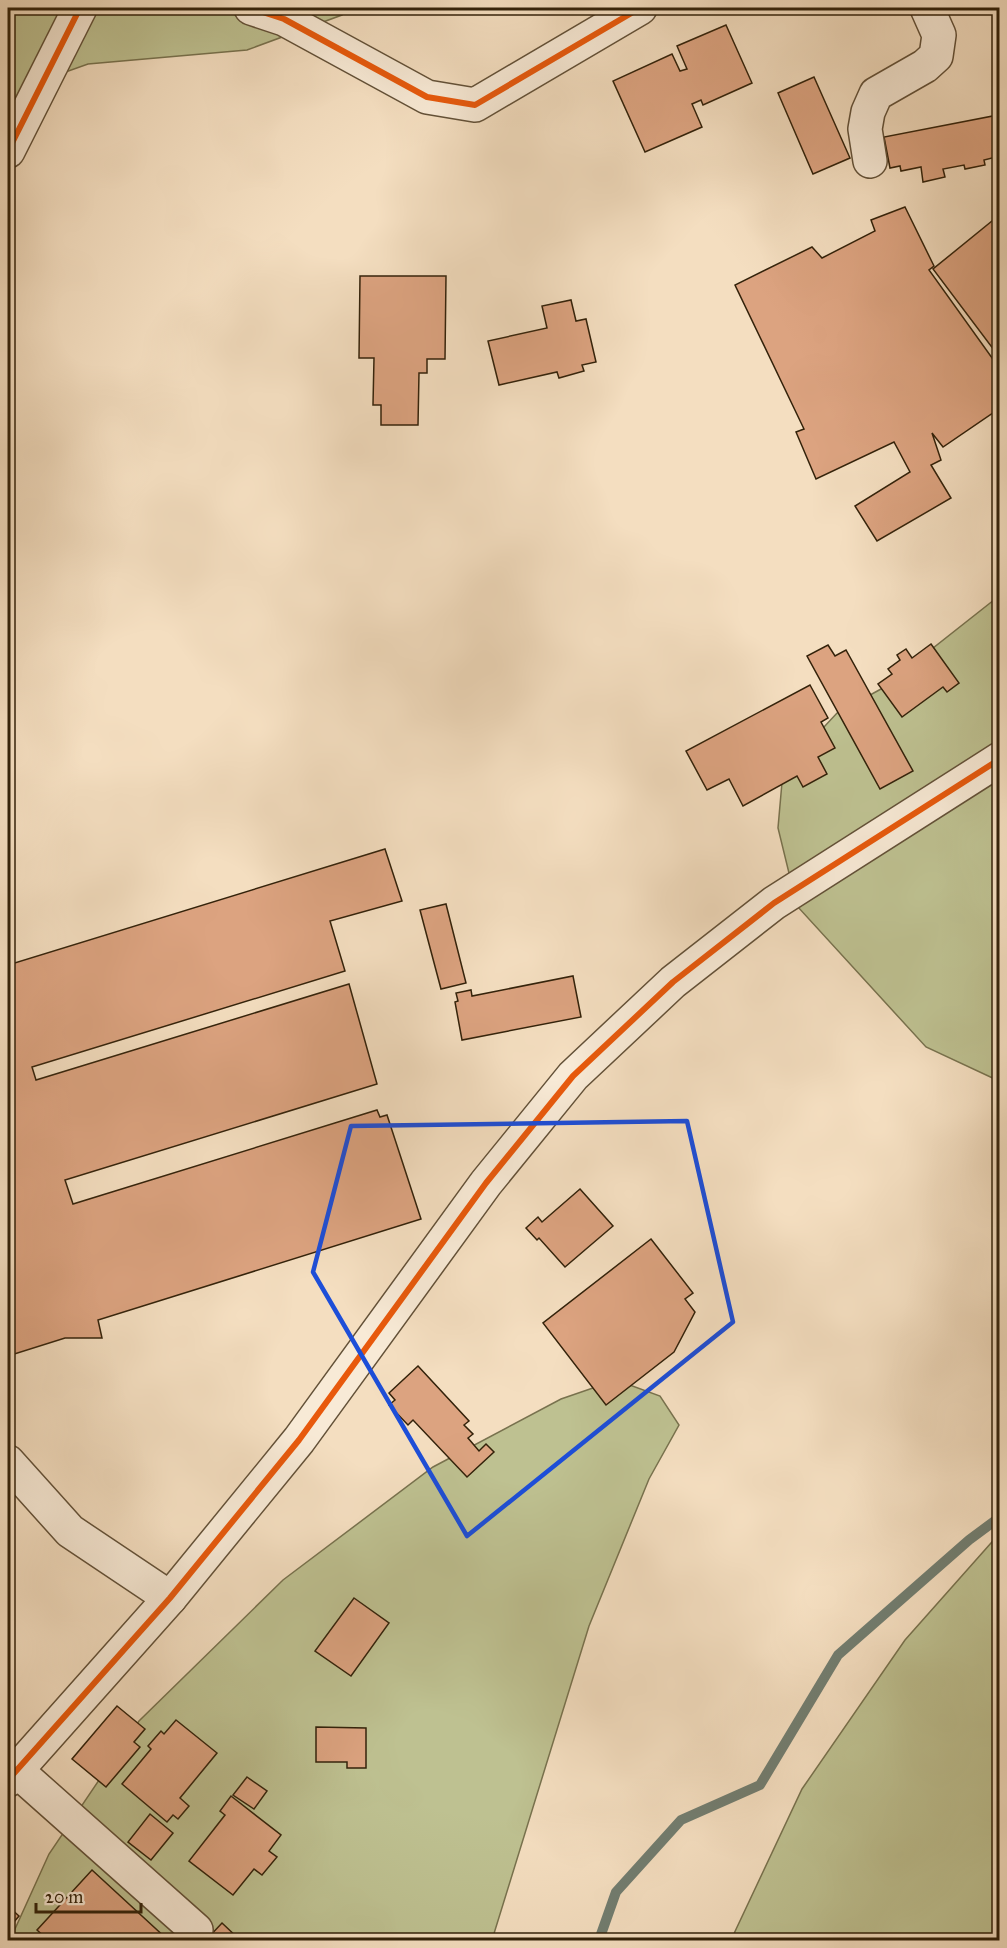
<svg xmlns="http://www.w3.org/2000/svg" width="1007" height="1948" font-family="'IM FELL Great Primer',serif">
<rect width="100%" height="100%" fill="#f4dec0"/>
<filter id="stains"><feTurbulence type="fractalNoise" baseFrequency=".00333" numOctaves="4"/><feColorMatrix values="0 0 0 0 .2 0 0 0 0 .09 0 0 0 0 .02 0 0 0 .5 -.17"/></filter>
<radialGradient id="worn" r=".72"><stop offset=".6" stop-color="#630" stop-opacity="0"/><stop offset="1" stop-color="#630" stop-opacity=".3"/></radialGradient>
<g fill="#bec191" stroke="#78724e" stroke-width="1.5">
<path d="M8,8H349L342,15L247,50L88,64L29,85L8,165Z"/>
<path d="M999,596V1081L926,1047L797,906L778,828L783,771L837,713L881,689Z"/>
<path d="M616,1380L660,1396L679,1425L649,1479L589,1626L492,1940H10L49,1854L139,1721L283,1580L433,1467L561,1399Z"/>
<path d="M999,1534V1940H731L802,1789L905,1640Z"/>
</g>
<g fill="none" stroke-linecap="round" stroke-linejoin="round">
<path stroke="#727e71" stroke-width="10" d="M599,1940L616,1892L681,1820L760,1785L838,1655L969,1540L1000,1517"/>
</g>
<g fill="#dca380" stroke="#33220a" stroke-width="1.5">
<path d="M726,25L752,83L703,105L701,100L692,104L702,127L645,152L613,81L672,54L680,71L687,69L677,46Z"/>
<path d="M814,77L850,158L813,174L778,93Z"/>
<path d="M993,116L1000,156L984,160L985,165L965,169L964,165L943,169L945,177L923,182L921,167L901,171L900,166L890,168L884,137Z"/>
<path d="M905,207L934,266L929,270L1000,369V408L943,447L932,433L941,460L931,465L951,498L877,541L855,506L910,472L894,442L816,479L796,432L804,429L735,285L812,247L822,258L875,231L871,220Z"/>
<path d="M992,221L1000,230V358L933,269Z"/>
<path d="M360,276H446L445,359H427V373H419L418,425H381V405H373L374,358H359Z"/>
<path d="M571,300L576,321L586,319L596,362L582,365L584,371L559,378L557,372L499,385L488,341L547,328L542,306Z"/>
<path d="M931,644L959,683L947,692L943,687L902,717L878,684L892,674L888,669L900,660L897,655L906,649L912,658Z"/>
<path d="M828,645L835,656L846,650L913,771L880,789L807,656Z"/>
<path d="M810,685L828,718L821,722L835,748L818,757L827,774L803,787L797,776L743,806L729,779L707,790L686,751Z"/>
<path d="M385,849L402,901L330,921L345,971L32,1067L36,1080L349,984L377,1084L65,1180L73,1204L377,1110L380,1117L387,1115L421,1219L98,1320L102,1338H65L8,1356V1228L10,1226L8,1218V965Z"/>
<path d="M446,904L466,983L441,989L420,910Z"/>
<path d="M573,976L581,1017L462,1040L455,1002L458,1001L456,993L471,990L472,996Z"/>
<path d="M580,1189L613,1226L565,1267L539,1238L537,1240L526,1228L538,1217L542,1222Z"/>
<path d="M651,1239L693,1293L685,1299L695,1312L674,1352L606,1405L543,1323Z"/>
<path d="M418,1366L469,1421L464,1425L473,1434L468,1438L479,1451L486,1444L494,1452L467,1477L413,1420L408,1425L389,1405L395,1400L389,1393Z"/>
<path d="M354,1598L389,1623L351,1676L315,1651Z"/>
<path d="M117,1706L145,1729L134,1742L140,1747L106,1787L72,1759Z"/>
<path d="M176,1720L217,1753L180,1798L189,1806L178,1819L173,1815L167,1822L122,1784L151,1749L148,1746L161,1731L164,1734Z"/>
<path d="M316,1727L366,1728V1768H347V1762H316Z"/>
<path d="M247,1777L267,1791L254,1809L233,1795Z"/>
<path d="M231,1796L281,1835L269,1851L277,1857L262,1875L254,1869L233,1895L189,1861L225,1815L220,1811Z"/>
<path d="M150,1814L173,1833L151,1860L128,1842Z"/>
<path d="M92,1870L168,1940H48L37,1930Z"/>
<path d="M8,1906L19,1916L8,1929Z"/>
<path d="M222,1923L240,1940H206Z"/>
</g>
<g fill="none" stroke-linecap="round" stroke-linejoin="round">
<defs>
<g id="minor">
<path d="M251,8L284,19L427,97L475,105L640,8"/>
<path d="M8,151L80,8"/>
<path d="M870,161L865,129L868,112L876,94L925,66L936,56L939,35L927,8"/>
<path d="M8,1462L70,1531L170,1598"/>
<path d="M16,1770L196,1930"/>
<path d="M8,1780L170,1598L299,1440L486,1183L573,1076L673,982L774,903L1000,759"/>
</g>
</defs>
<use href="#minor" stroke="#635138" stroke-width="36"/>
<use href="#minor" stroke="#f8ead6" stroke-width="33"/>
<defs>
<g id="cycleway">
<path d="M251,8L284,19L427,97L475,105L640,8"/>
<path d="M8,151L80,8"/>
<path d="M8,1780L170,1598L299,1440L486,1183L573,1076L673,982L774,903L1000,759"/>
</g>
</defs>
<use href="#cycleway" stroke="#f8ead6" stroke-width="10"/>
<use href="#cycleway" stroke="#e8590c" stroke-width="6"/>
</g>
<path fill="none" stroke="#1d4ed8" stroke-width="4.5" stroke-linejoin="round" d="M687,1121L733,1322L467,1536L313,1272L351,1126Z"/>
<rect width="1007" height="1948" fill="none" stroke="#f4dec0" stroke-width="30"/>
<rect x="9" y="9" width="989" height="1930" fill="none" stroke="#33220a" stroke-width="3"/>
<rect x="15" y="15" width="977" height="1918" fill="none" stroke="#33220a" stroke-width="1.5"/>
<path d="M36 1903v9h105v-9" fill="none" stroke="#33220a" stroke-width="3"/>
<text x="45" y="1903" font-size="18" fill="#33220a" stroke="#f8ead6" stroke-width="4.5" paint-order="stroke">20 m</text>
<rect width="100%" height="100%" filter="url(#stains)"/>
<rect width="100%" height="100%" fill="url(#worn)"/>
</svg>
